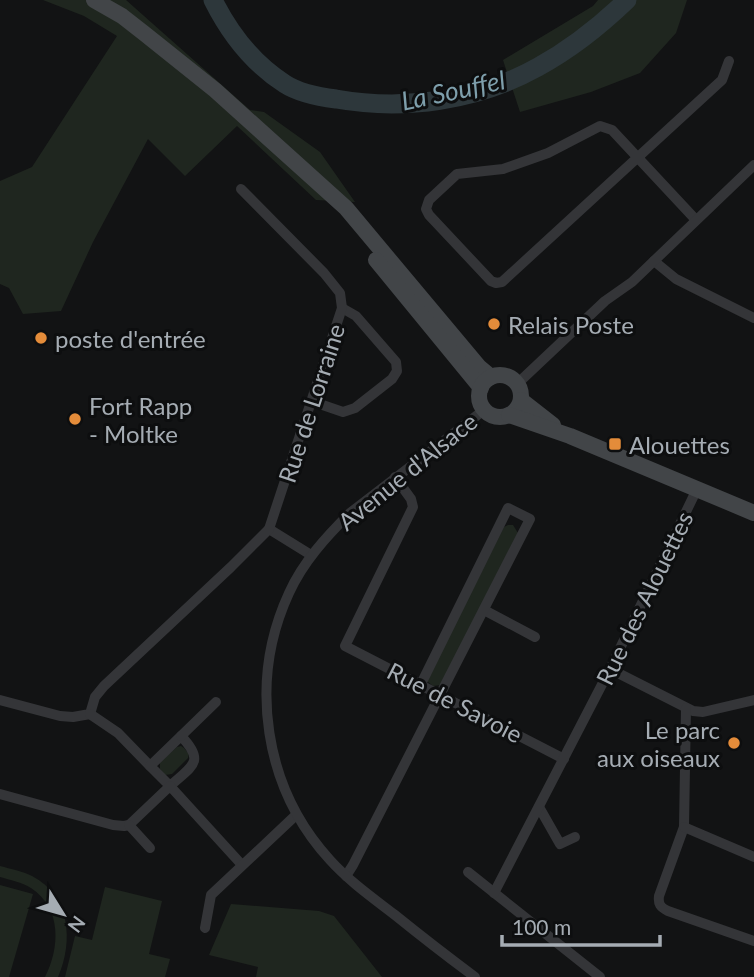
<svg xmlns="http://www.w3.org/2000/svg" width="754" height="977" font-family="Lato,sans-serif">
<rect width="100%" height="100%" fill="#121314"/>
<g fill="#1f261f">
<path d="M43,0H126L250,110L264,112L320,152L355,202L316,200L237,126L185,176L148,139L93,242L61,311L23,314L9,288L0,284V181L32,167L117,36L84,16Z"/>
<path d="M598,0H687L676,33L640,73L591,92L520,112L503,60L593,6Z"/>
<path d="M508,525H513L518,533L441,685L433,686L428,682L427,679L504,527Z"/>
<path d="M181,746L184,748L189,754L188,758L172,774L165,775L160,769V762L177,747Z"/>
<path d="M0,866C11,869 22,871 32,876C70,896 74,941 58,977H45C60,948 62,908 31,888C22,882 10,880 0,877Z"/>
<path d="M0,885L33,894L9,977H0Z"/>
<path d="M105,887L162,901L149,954L170,959L165,977H65L75,936L92,940Z"/>
<path d="M231,904L319,911L334,916L382,977H256L258,967L209,955Z"/>
</g>
<g fill="none" stroke-linecap="round" stroke-linejoin="round">
<path stroke="#2d373b" stroke-width="19" d="M213,0C230,34 252,63 285,84C299,93 320,97 336,99C404,111 477,101 538,67C571,49 600,26 627,0"/>
<g stroke="#343538" stroke-width="10">
<path d="M696,220L612,130L600,126L548,153L503,169L457,174L429,200L426,209L429,215L491,281L496,283L502,282L722,80L729,61"/>
<path d="M654,261L676,279L754,318"/>
<path d="M517,384L605,301L632,282L754,165"/>
<path d="M311,401L343,412L355,408L392,379L397,371L396,362L356,316L342,308"/>
<path d="M395,477L411,499L413,507L345,646L564,759"/>
<path d="M269,529L311,555"/>
<path d="M484,610L535,637"/>
<path d="M610,669L693,711L703,712L754,700"/>
<path d="M0,700L60,716L73,717L90,714L95,697L104,686L231,567L269,529L342,308L340,293L324,273L241,189"/>
<path d="M686,708L684,827L659,896C658,904 660,907 668,911L754,941"/>
<path d="M90,714L118,733L150,766"/>
<path d="M181,736C206,762 192,766 170,786L150,766Z"/>
<path d="M181,736L216,702"/>
<path d="M0,794L113,825L124,826L129,825L170,786L242,865"/>
<path d="M539,807L560,844L575,837"/>
<path d="M129,825L150,848"/>
<path d="M684,827L754,857"/>
<path d="M468,872L600,977"/>
<path d="M346,876L353,865L530,519L508,508L421,684"/>
<path d="M494,893L610,669L697,489"/>
<path d="M205,928L211,895L296,815"/>
<path d="M475,977C448,957 421,936 395,915C373,898 349,881 330,860C264,788 248,682 289,593C303,562 326,537 350,513L484,410"/>
</g>
<g stroke="#424548" stroke-width="16">
<path d="M94,0L122,16L145,34L215,90L346,208L479,367L491,377"/>
<path d="M376,260L481,388"/>
<circle cx="500" cy="396" r="21"/>
<path d="M521,400L553,425"/>
<path d="M509,415L570,436L754,513"/>
</g>
</g>
<g fill="#e48c3a" stroke="#0d0e0f" stroke-width="2.5">
<circle cx="494" cy="324" r="7"/>
<circle cx="41" cy="338" r="7"/>
<circle cx="75" cy="419" r="7"/>
<rect x="608" y="437" width="14" height="14" rx="3.5"/>
<circle cx="734" cy="743" r="7"/>
</g>
<g text-anchor="middle" dominant-baseline="central" stroke-width="6" stroke-linejoin="round" paint-order="stroke">
<g font-size="24" fill="#a5acb3" stroke="#0d0e0f" text-anchor="start">
<text x="508" y="324">Relais Poste</text>
<text x="55" y="338">poste d'entrée</text>
<text x="89" y="405">Fort Rapp<tspan x="89" dy="28">- Moltke</tspan></text>
<text x="629" y="444">Alouettes</text>
<text x="720" y="729" text-anchor="end">Le parc<tspan x="720" dy="28">aux oiseaux</tspan></text>
</g>
<g font-size="24" fill="#a5acb3" stroke="#0d0e0f">
<text transform="translate(311 403) rotate(-72)">Rue de Lorraine</text>
<text transform="translate(407 471) rotate(-39)">Avenue d'Alsace</text>
<text transform="translate(644 598) rotate(-64)">Rue des Alouettes</text>
<text transform="translate(455 702) rotate(27)">Rue de Savoie</text>
</g>
<g font-size="26" font-style="italic" fill="#7e9fac" stroke="#0d0e0f">
<text transform="translate(453 90) rotate(-12)">La Souffel</text>
</g>
</g>
<g transform="translate(63 914) rotate(127)" stroke="#0d0e0f" stroke-width="5" paint-order="stroke">
<path d="M0-5L12 26L0 18L-12 26Z" fill="#a5acb3"/>
<text y="-10" font-size="19" font-weight="bold" text-anchor="middle" fill="#a5acb3">N</text>
</g>
<path d="M502 935v10h158v-10" fill="none" stroke="#a5acb3" stroke-width="3.5"/>
<text x="512" y="935" font-size="21" fill="#a5acb3" stroke="#0d0e0f" stroke-width="5" paint-order="stroke">100 m</text>
</svg>
